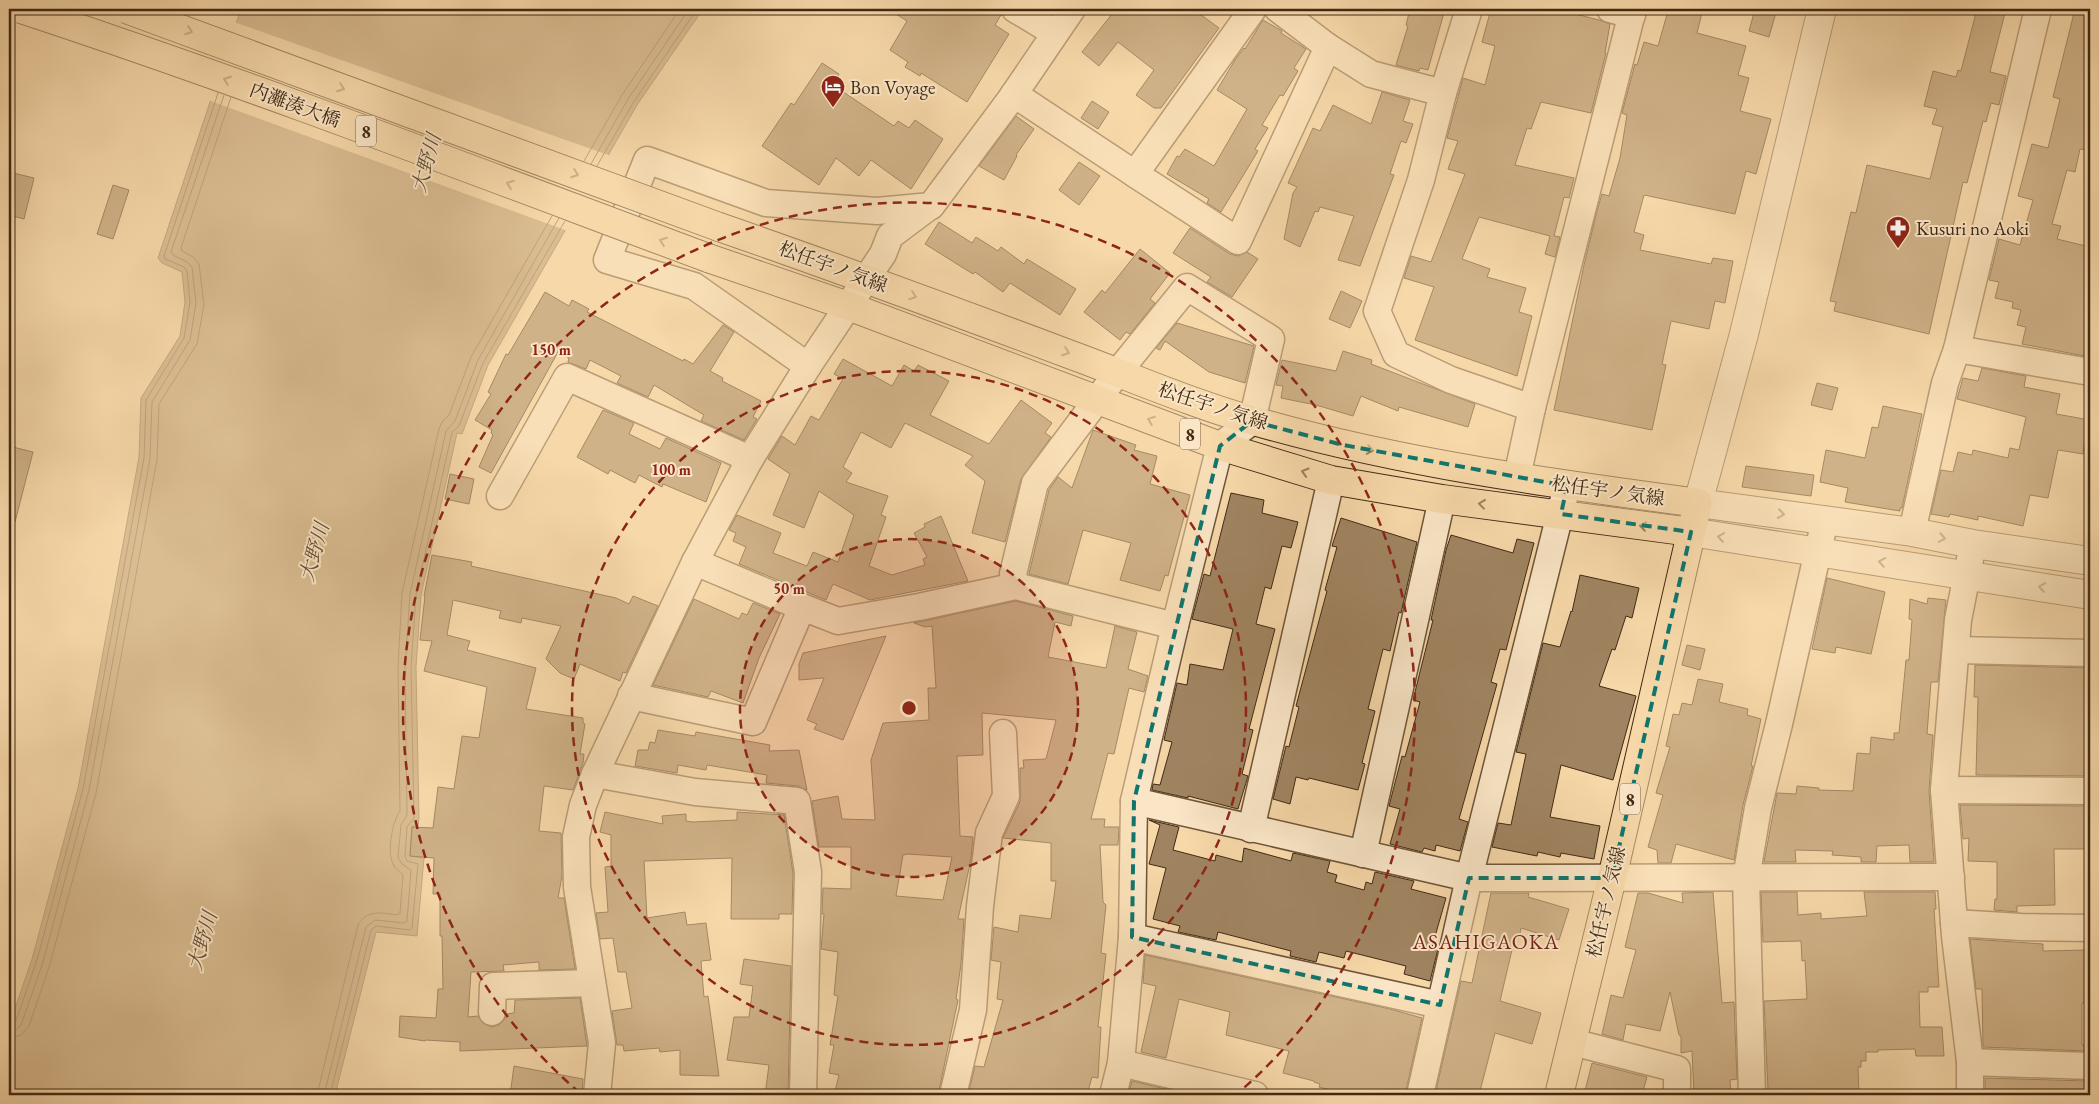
<svg xmlns="http://www.w3.org/2000/svg" width="2099" height="1104" font-family="'EB Garamond','Noto Serif JP',serif">
<rect width="100%" height="100%" fill="#f7d8a9"/>
<filter id="stains"><feTurbulence type="fractalNoise" baseFrequency=".004" numOctaves="4"/><feColorMatrix values="0 0 0 0 .2 0 0 0 0 .09 0 0 0 0 .02 0 0 0 .5 -.17"/></filter>
<radialGradient id="worn" r=".72"><stop offset=".6" stop-color="#630" stop-opacity="0"/><stop offset="1" stop-color="#630" stop-opacity=".3"/></radialGradient>
<path fill="#b99c76" stroke="#896e4f" d="M241,9H703L637,105L488,365L462,434L457,433L421,595L416,667L419,818L418,826H412L410,856L424,858L417,936L376,932L335,1095H9V1026L32,959L78,788L139,457L141,398L180,336L185,302L182,272L162,263L158,258Z"/>
<path fill="#f7d8a9" d="M234,22L611,156L568,231L208,100Z"/>
<g fill="none" stroke-linecap="round" stroke-linejoin="round">
<g stroke="#7d6245" stroke-width="1">
<path d="M584,161L622,95L680,9"/>
<path d="M591,164L628,99L689,9"/>
<path d="M597,166L633,103L697,9"/>
<path d="M9,1025L16,1021L37,960L83,789L144,458L146,400L184,338L190,302L187,271L184,267L165,259L164,256L218,93"/>
<path d="M9,1031L16,1030L21,1025L43,962L89,790L150,459L152,402L190,340L196,303L192,267L187,262L173,255L171,252L224,95"/>
<path d="M9,1039L21,1035L29,1026L50,964L96,793L157,460L159,404L197,344L204,305L199,264L193,257L182,251L181,248L231,97"/>
<path d="M317,1095L358,925C367,909 382,913 397,915L400,913L403,875C400,872 395,869 393,864C387,852 392,822 400,811L398,666L402,593L439,429L442,422L449,415L471,357L552,216"/>
<path d="M324,1095L366,927L375,920L404,923L407,921L411,870L402,864L398,857L401,825L407,815L405,667L410,594L446,431L455,421L478,360L559,218"/>
<path d="M330,1095L371,930L376,926L410,930L412,928L418,864L407,861L405,856L407,827L414,818L411,667L416,595L452,432L459,426L483,363L565,221"/>
</g>
</g>
<g fill="#a08461" stroke="#412914" fill-rule="evenodd">
<path d="M888,9H992L1001,15L995,25L1009,34L967,102L921,73L920,76L905,67L908,62L890,50L907,21Z"/>
<path d="M1116,9H1193L1219,28L1161,108H1154L1136,95L1154,70L1118,42L1099,66L1082,52Z"/>
<path d="M1410,9H1445L1428,70L1420,68L1419,71L1396,65L1408,26L1406,25Z"/>
<path d="M1491,9H1556L1599,20L1610,24L1605,53H1606L1591,113L1541,102L1531,129L1527,128L1515,165L1574,178L1569,198L1564,197L1554,236L1560,237L1555,257L1545,254L1550,236L1479,217L1462,259L1490,269L1487,277L1526,288L1519,312L1532,316L1517,376L1415,340L1434,287L1404,278L1411,256L1431,262L1465,174L1448,169L1458,141L1447,138L1463,78L1485,85L1495,46L1482,42Z"/>
<path d="M1684,9H1703L1697,33L1746,46L1738,75L1749,78L1740,111L1771,119L1756,174L1746,171L1735,214L1644,195L1634,232L1644,235L1640,250L1711,264L1713,258L1733,261L1725,303L1715,301L1709,329L1671,321L1662,364L1666,365L1652,430L1554,410L1584,265L1597,211L1602,194L1609,196L1620,158L1627,115L1622,113L1635,64L1637,65L1644,42L1658,46L1668,11L1682,15Z"/>
<path d="M1755,9H1777L1769,37L1749,31Z"/>
<path d="M1977,9H2006L1990,72L2006,76L1999,105L1991,103L1986,122L1983,121L1967,183L1963,182L1929,334L1834,311L1836,302L1830,301L1851,212L1856,213L1867,165L1930,179L1943,127L1932,124L1937,109L1924,106L1933,71L1956,77L1958,70L1961,71Z"/>
<path d="M2075,9H2090V151L2080,149L2075,172L2067,170L2052,224L2061,226L2057,239L2090,247V357L2022,344L2026,327L2017,325L2021,310L2012,308L2013,302L1995,298L1999,282L1989,280L1999,239L2020,245L2033,200L2018,196L2032,144L2048,148L2060,99L2053,97Z"/>
<path d="M1263,20L1282,31L1281,33L1306,49L1294,68L1298,71L1283,96L1280,95L1262,125L1268,128L1255,149L1258,151L1221,212L1207,203L1209,199L1167,174L1177,156L1179,157L1185,149L1214,166L1247,109L1217,90L1235,60L1244,48L1245,49Z"/>
<path d="M822,63L839,74L833,85L894,126L898,121L909,128L915,120L943,139L911,189L871,160L859,176L836,158L819,185L762,146L791,103L794,105Z"/>
<path d="M1382,92L1410,100L1403,121L1413,124L1406,143L1401,141L1390,174L1394,175L1360,266L1338,260L1354,216L1320,207L1318,212L1315,211L1300,247L1284,239L1293,193L1297,187L1288,183L1313,128L1320,131L1333,105L1371,124Z"/>
<path d="M1092,101L1109,112L1098,129L1081,118Z"/>
<path d="M1016,116L1034,129L1016,155L1017,156L1004,180L979,166Z"/>
<path d="M1079,162L1100,176L1079,205L1059,190Z"/>
<path d="M9,172L34,178L24,219L9,215Z"/>
<path d="M113,185L129,190L113,239L97,234Z"/>
<path d="M939,222L972,243L976,237L998,251L1001,247L1024,264L1027,259L1076,289L1060,315L1010,283L1003,292L975,272L973,274L925,244Z"/>
<path d="M1190,228L1230,254L1238,256L1247,252L1258,259L1232,297L1207,282L1211,277L1173,253Z"/>
<path d="M1140,249L1170,273L1150,299L1155,303L1130,334L1126,332L1120,340L1084,312L1102,290L1105,293Z"/>
<path d="M1341,291L1362,301L1350,328L1329,319Z"/>
<path d="M545,292L569,306L572,300L589,309L587,312L683,361L684,359L693,364L723,325L734,332L710,371L723,378L722,381L761,401L753,417L757,419L744,440L701,421L704,415L654,385L648,397L617,383L621,376L590,360L586,369L568,362L569,358L558,352L491,473L479,467L493,435L491,433L492,430L475,420L491,394L488,392L506,354L508,355Z"/>
<path d="M1177,323L1254,346L1245,383L1209,372L1165,341L1160,350L1156,348Z"/>
<path d="M1343,351L1372,360L1371,364L1475,404L1468,427L1399,407L1398,411L1361,396L1353,416L1316,405L1281,398L1283,386L1276,385L1282,360L1336,371Z"/>
<path d="M843,359L892,386L904,365L914,371L918,365L949,381L930,415L989,444L1021,400L1052,423L1045,433L1051,437L1021,479L1005,542L972,533L985,481L965,465L973,456L905,423L891,448L861,432L843,467L852,473L846,482L888,496L881,515L886,517L869,566L892,575L925,565L923,559L927,557L914,533L925,527L924,524L941,516L968,581L870,600L833,584L826,600L739,564L746,547L733,541L736,533L729,530L737,515L781,533L773,553L807,566L813,552L838,562L854,515L819,491L804,528L773,515L790,474L768,459L782,436L795,445L811,416L819,420L843,379L834,374Z"/>
<path d="M1982,368L2026,376L2024,387L2060,394L2056,414L2090,420V445H2084L2083,454L2058,450L2048,498L2030,495L2023,526L1978,516V520L1950,514L1949,517L1931,514L1941,470L1953,472L1958,452L1972,455L1973,450L2008,458L2010,448L2019,450L2026,417L1957,399L1963,378L1978,381Z"/>
<path d="M1817,383L1838,388L1832,410L1811,405Z"/>
<path d="M1883,406L1922,414L1902,508H1900V511L1845,502L1848,488L1820,482L1826,450L1865,458L1872,427L1878,428Z"/>
<path d="M603,410L634,423L629,434L660,449L666,438L721,463L706,502L663,484L662,487L639,475L635,483L610,470L608,474L577,457Z"/>
<path d="M1093,430L1136,445L1134,450L1157,456L1150,484L1190,495L1168,576L1165,575L1160,591L1120,580L1131,543L1083,530L1068,584L1029,574L1049,490L1058,477L1072,488Z"/>
<path d="M9,446L33,452L15,522L9,521Z"/>
<path d="M1746,466L1814,475L1811,496L1742,487Z"/>
<path d="M450,474L474,479L469,504L445,499Z"/>
<path d="M1231,493L1264,500L1262,513L1298,522L1291,548L1282,546L1271,589L1265,587L1256,624L1275,629L1249,729L1253,730L1242,774L1248,776L1238,809L1188,796V798L1152,790L1153,784L1160,785L1172,742L1164,740L1177,683L1187,685L1190,664L1223,670L1233,629L1192,619L1204,574L1210,576Z"/>
<path d="M1341,518L1417,542L1401,613L1399,612L1390,651L1383,649L1368,709L1375,711L1362,763L1365,764L1358,790L1309,778L1308,780L1296,777L1290,804L1273,799L1286,746L1289,747L1299,707L1296,706L1327,591L1325,590L1337,547L1332,546Z"/>
<path d="M1451,535L1513,553L1517,539L1534,543L1506,650L1500,649L1491,682L1497,684L1459,819L1468,822L1460,851L1436,845L1435,851L1424,848L1422,852L1390,844L1400,809L1389,806L1402,756L1405,757L1420,702L1413,700L1433,620H1431L1446,550Z"/>
<path d="M432,555L472,562L471,566L616,598L629,604L633,596L658,606L626,673L623,672L620,681L580,664L574,679L560,673L546,659L561,626L522,618L521,623L499,618L501,611L453,600L447,635L470,641L467,650L536,668L526,709L583,718V723L585,724L580,754H584L583,763L573,790L544,786L539,831L561,833L562,876L558,898H564L575,969L539,970V962L503,965L504,971L471,972L468,1017L478,1016L484,1024L492,1027L499,1025L504,1020L507,1014L514,1013L515,1000L580,998L587,1046L460,1051V1042L425,1040V1041L399,1037L400,1016L436,1018L438,989H443L442,936H440V894H433L434,858L410,856L412,827L433,828L438,787L454,789L462,736L479,738L487,687L424,671L432,641L420,640L425,596H424Z"/>
<path d="M1580,575L1639,588L1632,618L1626,616L1615,650L1612,649L1599,686L1636,696L1613,780L1561,765L1550,817L1600,826L1594,859L1561,853L1560,857L1538,852L1537,856L1492,847L1498,823L1511,825L1526,754L1516,752L1543,643L1560,647L1571,611L1572,612Z"/>
<path d="M1827,578L1885,592L1871,654L1836,647L1835,653L1812,649Z"/>
<path d="M1928,598L1946,600L1938,682H1931L1927,734L1933,735L1929,791L1934,862H1910L1909,845L1877,846L1876,862H1861V857L1832,855L1833,851L1795,850L1796,862H1764L1777,793L1796,794L1797,786L1819,788V790L1853,791L1857,753L1870,754L1871,737L1894,740V733H1899L1906,660H1909L1912,620L1909,619L1910,599L1927,604Z"/>
<path d="M694,599L739,619L742,613L747,615L753,603L780,614L759,658L743,703L711,691L708,697L653,685Z"/>
<path d="M1016,601L1073,616L1071,626L1055,622L1048,657L1106,668L1115,626L1137,632L1128,669L1148,676L1144,692L1129,688L1114,754L1108,753L1091,819H1105L1104,827H1119L1118,845H1100L1103,902L1106,905L1101,953L1106,954L1098,1027H1101L1098,1078L1092,1077L1087,1095H968L975,1066L984,1067L1003,1000L997,999L1001,962L991,960L994,927L1018,932L1020,915L1051,919L1056,881H1051V843L1003,838L1020,802V768H1024L1023,760L1046,759L1056,720L982,713L983,755L957,756L960,836L973,837L971,859L958,919H964L961,964L956,999L958,1000L938,1095H904L873,1090L872,1095H834L839,1075L829,1073L834,1045H830L838,996L834,995L838,952L821,949L824,914H822L823,888L851,889V847H819L812,801L838,796L842,819L875,820L871,760L883,723L929,720L928,688H936L932,626L925,627L914,623ZM908,854L952,857L943,900L896,896L903,855Z"/>
<path d="M886,636L843,740L814,729L817,724L807,720L824,678L799,680V664L803,653Z"/>
<path d="M1687,645L1705,649L1700,670L1682,665Z"/>
<path d="M1975,665L2090,668V776L1976,775L1978,697H1974Z"/>
<path d="M1698,679L1723,684L1719,702L1748,709L1747,715L1761,719L1751,766H1753L1743,805L1734,860L1676,844L1671,863H1658L1657,850L1648,847L1663,795L1656,793L1670,747L1666,746L1673,714L1679,715L1682,703L1692,705Z"/>
<path d="M658,730L695,736L696,732L770,745L769,751L799,750L807,790L798,786L766,783L767,775L707,765L706,770L678,765L677,773L635,766L638,750H648L650,742L655,743Z"/>
<path d="M1960,805L2090,806V849H2054L2055,905L2017,906V912L1994,910L1995,899H1997V862L1968,861L1969,838L1963,839Z"/>
<path d="M605,812L663,824L662,816L686,814V821L693,822L737,820V812L784,815L793,873L792,914H779V919H731L732,858L644,861L647,918L685,912L687,925L706,923L711,960L701,961L704,997L708,996L719,1076L680,1075V1050L660,1052L659,1048L624,1051L623,1045H617L612,1011L632,1008L626,972H618L613,938L600,939L596,913L608,912L605,867L611,866V835L600,832Z"/>
<path d="M1149,820L1179,827L1173,850L1215,861L1216,855L1242,862L1244,848L1291,861L1293,853L1330,861L1327,872L1337,875L1335,882L1364,890L1366,882L1372,884L1375,872L1414,881L1411,889L1446,898L1432,947L1438,949L1430,981L1404,974L1406,966L1346,951L1344,958L1319,952L1316,962L1290,956L1291,951L1218,932L1216,940L1178,932L1180,926L1153,919L1166,868L1149,864L1160,825Z"/>
<path d="M1713,892L1722,1003L1734,1002L1737,1079L1730,1080L1731,1095H1694L1692,1051L1681,1053V1036L1679,1035L1670,992L1660,1031L1626,1024L1623,1040L1602,1034L1611,995L1623,998L1636,950L1625,947L1638,893H1648L1683,903L1682,893Z"/>
<path d="M1761,892H1797L1798,915L1821,913V919L1867,916L1864,892H1935L1936,909H1934L1939,987H1928V992H1919L1920,1027H1942L1944,1056H1916L1915,1049L1878,1050V1052H1866V1061H1861V1067H1858L1859,1095H1777V1090H1768L1764,1001L1807,999L1805,960L1802,961L1801,941L1763,942Z"/>
<path d="M1491,893H1529L1528,897L1569,909L1559,940L1521,928L1519,938L1515,937L1500,1001L1541,1013L1532,1044L1495,1033L1479,1095H1435L1461,981L1472,983Z"/>
<path d="M1970,939L2043,944V951L2088,950L2089,1003H2082V1045H2086V1051L1983,1047L1982,989H1976Z"/>
<path d="M1145,955L1390,1009L1422,1018L1405,1095H1349L1319,1087L1320,1084L1314,1082V1081L1283,1073L1289,1051L1226,1035L1230,1012L1179,999L1166,1058L1141,1052L1156,986L1143,983Z"/>
<path d="M744,959L791,966L788,1095H765L769,1065L727,1060L734,1017H749L753,986L740,984Z"/>
<path d="M1592,1063L1647,1077L1642,1095H1584Z"/>
<path d="M514,1066L583,1079L582,1095H510Z"/>
<path d="M1985,1078L2087,1081L2086,1095H1985Z"/>
<path d="M1132,1081L1191,1095H1128Z"/>
</g>
<g fill="none" stroke-linecap="round" stroke-linejoin="round">
<defs>
<g id="minor">
<path d="M1015,9L1055,33"/>
<path d="M1278,9L1328,47L1371,74L1443,93"/>
<path d="M1469,9L1443,93L1421,180L1377,311L1396,354L1451,380L1532,408"/>
<path d="M1610,9L1632,15"/>
<path d="M1014,94L1135,174L1253,9"/>
<path d="M1135,174L1238,241L1328,47"/>
<path d="M1957,349L2090,372"/>
<path d="M808,366L883,254L890,236L930,206"/>
<path d="M1517,477L1532,408L1633,9"/>
<path d="M500,496L567,377L750,459"/>
<path d="M1912,532L1945,383L1957,349L2038,9"/>
<path d="M695,562L802,607"/>
<path d="M1016,586L1013,574L1035,483L1118,372L1187,287L1271,339L1252,421L1220,446L1175,626L1134,801L1469,878L1951,877"/>
<path d="M1957,650L2090,653"/>
<path d="M631,696L753,722L802,607L838,621L919,607L1016,586L1175,626"/>
<path d="M595,774L695,792L797,801L808,872L803,1095"/>
<path d="M1944,790L2090,791"/>
<path d="M1251,829L1331,480"/>
<path d="M1363,854L1442,499"/>
<path d="M1954,923L2021,927L2090,928"/>
<path d="M1132,937L1440,1005"/>
<path d="M492,1012L493,986L592,983"/>
<path d="M1572,1042L1677,1069V1095"/>
<path d="M1970,1062L2090,1066"/>
<path d="M1121,1063L1255,1095"/>
<path d="M597,1095L602,1043L577,887L576,837L583,805L595,774L695,562L750,459L808,366L694,286L607,260L647,160L766,203L877,211L931,206L1010,100L1072,9"/>
<path d="M953,1095L973,1010L980,906L989,833L1006,796L1003,733"/>
<path d="M1113,1095L1121,1063L1132,937L1134,801"/>
<path d="M1420,1095L1469,878L1567,486"/>
<path d="M1752,1095L1746,878L1758,808L1779,724L1825,520"/>
<path d="M1970,1095V1062L1955,936L1944,790L1958,620L1973,544"/>
</g>
<g id="tertiary">
<path d="M1822,9L1744,334L1698,503L1912,532L1973,544L2090,561"/>
<path d="M1691,532L2090,595"/>
</g>
<g id="primary">
<path d="M719,227C835,267 951,310 1066,353C1129,376 1190,403 1254,421C1399,463 1549,483 1698,503L1612,878L1559,1095"/>
<path d="M708,258L848,306L1220,446L1331,480L1442,499L1691,532"/>
</g>
</defs>
<use href="#minor" stroke="#6e5539" stroke-width="29"/>
<use href="#tertiary" stroke="#6e5539" stroke-width="30"/>
<use href="#primary" stroke="#412914" stroke-width="30"/>
<use href="#minor" stroke="#fae6c7" stroke-width="26"/>
<use href="#tertiary" stroke="#fae6c7" stroke-width="28"/>
<use href="#primary" stroke="#f7d8a9" stroke-width="28"/>
<defs>
<g id="primary-bridge">
<path d="M21,9C252,85 480,173 708,258"/>
<path d="M126,9L719,227"/>
</g>
</defs>
<use href="#primary-bridge" stroke="#412914" stroke-width="30" stroke-linecap="butt"/>
<use href="#primary-bridge" stroke="#f7d8a9" stroke-width="28"/>
</g>
<defs><path id="oneway-chevron" d="M-2-3.5L2.5 0L-2 3.5" fill="none" stroke-width="1.6" stroke-linecap="round" stroke-linejoin="round" transform="scale(1.25)"/></defs>
<g stroke="#9c805e">
<use href="#oneway-chevron" transform="translate(189 31) rotate(20)"/>
<use href="#oneway-chevron" transform="translate(227 80) rotate(-160)"/>
<use href="#oneway-chevron" transform="translate(341 88) rotate(20)"/>
<use href="#oneway-chevron" transform="translate(575 174) rotate(20)"/>
<use href="#oneway-chevron" transform="translate(510 184) rotate(-160)"/>
<use href="#oneway-chevron" transform="translate(663 241) rotate(-160)"/>
<use href="#oneway-chevron" transform="translate(913 296) rotate(20)"/>
<use href="#oneway-chevron" transform="translate(1066 352) rotate(20)"/>
<use href="#oneway-chevron" transform="translate(1151 420) rotate(-159)"/>
<use href="#oneway-chevron" transform="translate(1370 450) rotate(11)"/>
<use href="#oneway-chevron" transform="translate(1305 472) rotate(-163)"/>
<use href="#oneway-chevron" transform="translate(1482 504) rotate(-173)"/>
<use href="#oneway-chevron" transform="translate(1643 526) rotate(-172)"/>
</g>
<g stroke="#9e886e">
<use href="#oneway-chevron" transform="translate(1781 514) rotate(8)"/>
<use href="#oneway-chevron" transform="translate(1721 537) rotate(-172)"/>
<use href="#oneway-chevron" transform="translate(1942 538) rotate(11)"/>
<use href="#oneway-chevron" transform="translate(1882 562) rotate(-170)"/>
<use href="#oneway-chevron" transform="translate(2042 587) rotate(-171)"/>
</g>
<path d="M0 0H2099V1104H0ZM1252,421L1343,445L1567,486L1561,514L1691,532L1612,878H1469L1440,1005L1132,937L1134,801L1220,446Z" fill="#f7d8a9" fill-opacity=".55" fill-rule="evenodd"/>
<path fill="none" stroke="#0f766e" stroke-width="4" stroke-dasharray="10 6" stroke-linejoin="round" d="M1252,421L1343,445L1567,486L1561,514L1691,532L1612,878H1469L1440,1005L1132,937L1134,801L1220,446Z"/>
<circle cx="909" cy="708" r="169" fill="#8f2418" fill-opacity=".12"/>
<g fill="none" stroke="#8f2418" stroke-width="2.5" stroke-dasharray="9 6">
<circle cx="909" cy="708" r="169"/>
<circle cx="909" cy="708" r="337"/>
<path d="M580 1093A506 506 0 1 1 1238 1093"/>
</g>
<defs>
<symbol id="hotel-pin" viewBox="-11 -11 22 30"><path d="M0 17L-7.5 6A9.5 9.5 0 1 1 7.5 6Z" fill="#8f2418" stroke="#fae6c7"/><path d="M-6-4.5h1.5V1H6V5H4.5V3h-9V5H-6ZM-4 0a1.8 1.8 0 1 1 3.6 0ZM.5 0V-2.5h3Q6-2.5 6 0Z" fill="#fff"/></symbol>
<symbol id="pharmacy-pin" viewBox="-11 -11 22 30"><path d="M0 17L-7.5 6A9.5 9.5 0 1 1 7.5 6Z" fill="#8f2418" stroke="#fae6c7"/><path d="M-2-6h4v4h4v4h-4v4h-4v-4h-4v-4h4Z" fill="#fff"/></symbol>
</defs>
<g fill-rule="evenodd">
<use href="#hotel-pin" x="819" y="73" width="28" height="38"/>
<use href="#pharmacy-pin" x="1884" y="214" width="28" height="38"/>
</g>
<g text-anchor="middle" dominant-baseline="central" stroke-width="4" stroke-linejoin="round" paint-order="stroke">
<g fill="#fae6c7" stroke="#78624a" stroke-width="1">
<rect x="356" y="115.5" width="20" height="31" rx="4"/>
<rect x="1180" y="418.5" width="20" height="31" rx="4"/>
<rect x="1620" y="783.5" width="20" height="31" rx="4"/>
</g>
<g font-size="18" font-weight="bold" fill="#412914">
<text x="366" y="131">8</text>
<text x="1190" y="434">8</text>
<text x="1630" y="799">8</text>
</g>
<g font-size="19" fill="#412914" stroke="#fae6c7" text-anchor="start">
<text x="850" y="87">Bon Voyage</text>
<text x="1916" y="228">Kusuri no Aoki</text>
</g>
<g font-size="19" fill="#412914" stroke="#fae6c7">
<text transform="translate(295 105) rotate(20)">内灘湊大橋</text>
<text transform="translate(833 267) rotate(20)">松任宇ノ気線</text>
<text transform="translate(1213 406) rotate(18)">松任宇ノ気線</text>
<text transform="translate(1608 491) rotate(8)">松任宇ノ気線</text>
<text transform="translate(1606 902) rotate(-77)">松任宇ノ気線</text>
</g>
<g font-size="20" font-style="italic" fill="#654c31" stroke="#fae6c7">
<text transform="translate(426 163) rotate(-74)">大野川</text>
<text transform="translate(314 552) rotate(-74)">大野川</text>
<text transform="translate(202 941) rotate(-74)">大野川</text>
</g>
<g font-size="21" letter-spacing="1" fill="#7a1f14" stroke="#fae6c7">
<text x="1486" y="941">ASAHIGAOKA</text>
</g>
</g>
<circle cx="909" cy="708" r="8" fill="#8f2418" stroke="#fae6c7" stroke-width="2.5"/>
<g font-size="15" text-anchor="middle" font-weight="bold" fill="#8f2418" stroke="#fae6c7" stroke-width="4" stroke-linejoin="round" paint-order="stroke">
<text x="551" y="355">150 m</text>
<text x="671" y="475">100 m</text>
<text x="789" y="594">50 m</text>
</g>
<rect width="2099" height="1104" fill="none" stroke="#f7d8a9" stroke-width="30"/>
<rect x="10" y="10" width="2079" height="1084" fill="none" stroke="#412914" stroke-width="2.5"/>
<rect x="15" y="15" width="2069" height="1074" fill="none" stroke="#412914"/>
<rect width="100%" height="100%" filter="url(#stains)"/>
<rect width="100%" height="100%" fill="url(#worn)"/>
</svg>
